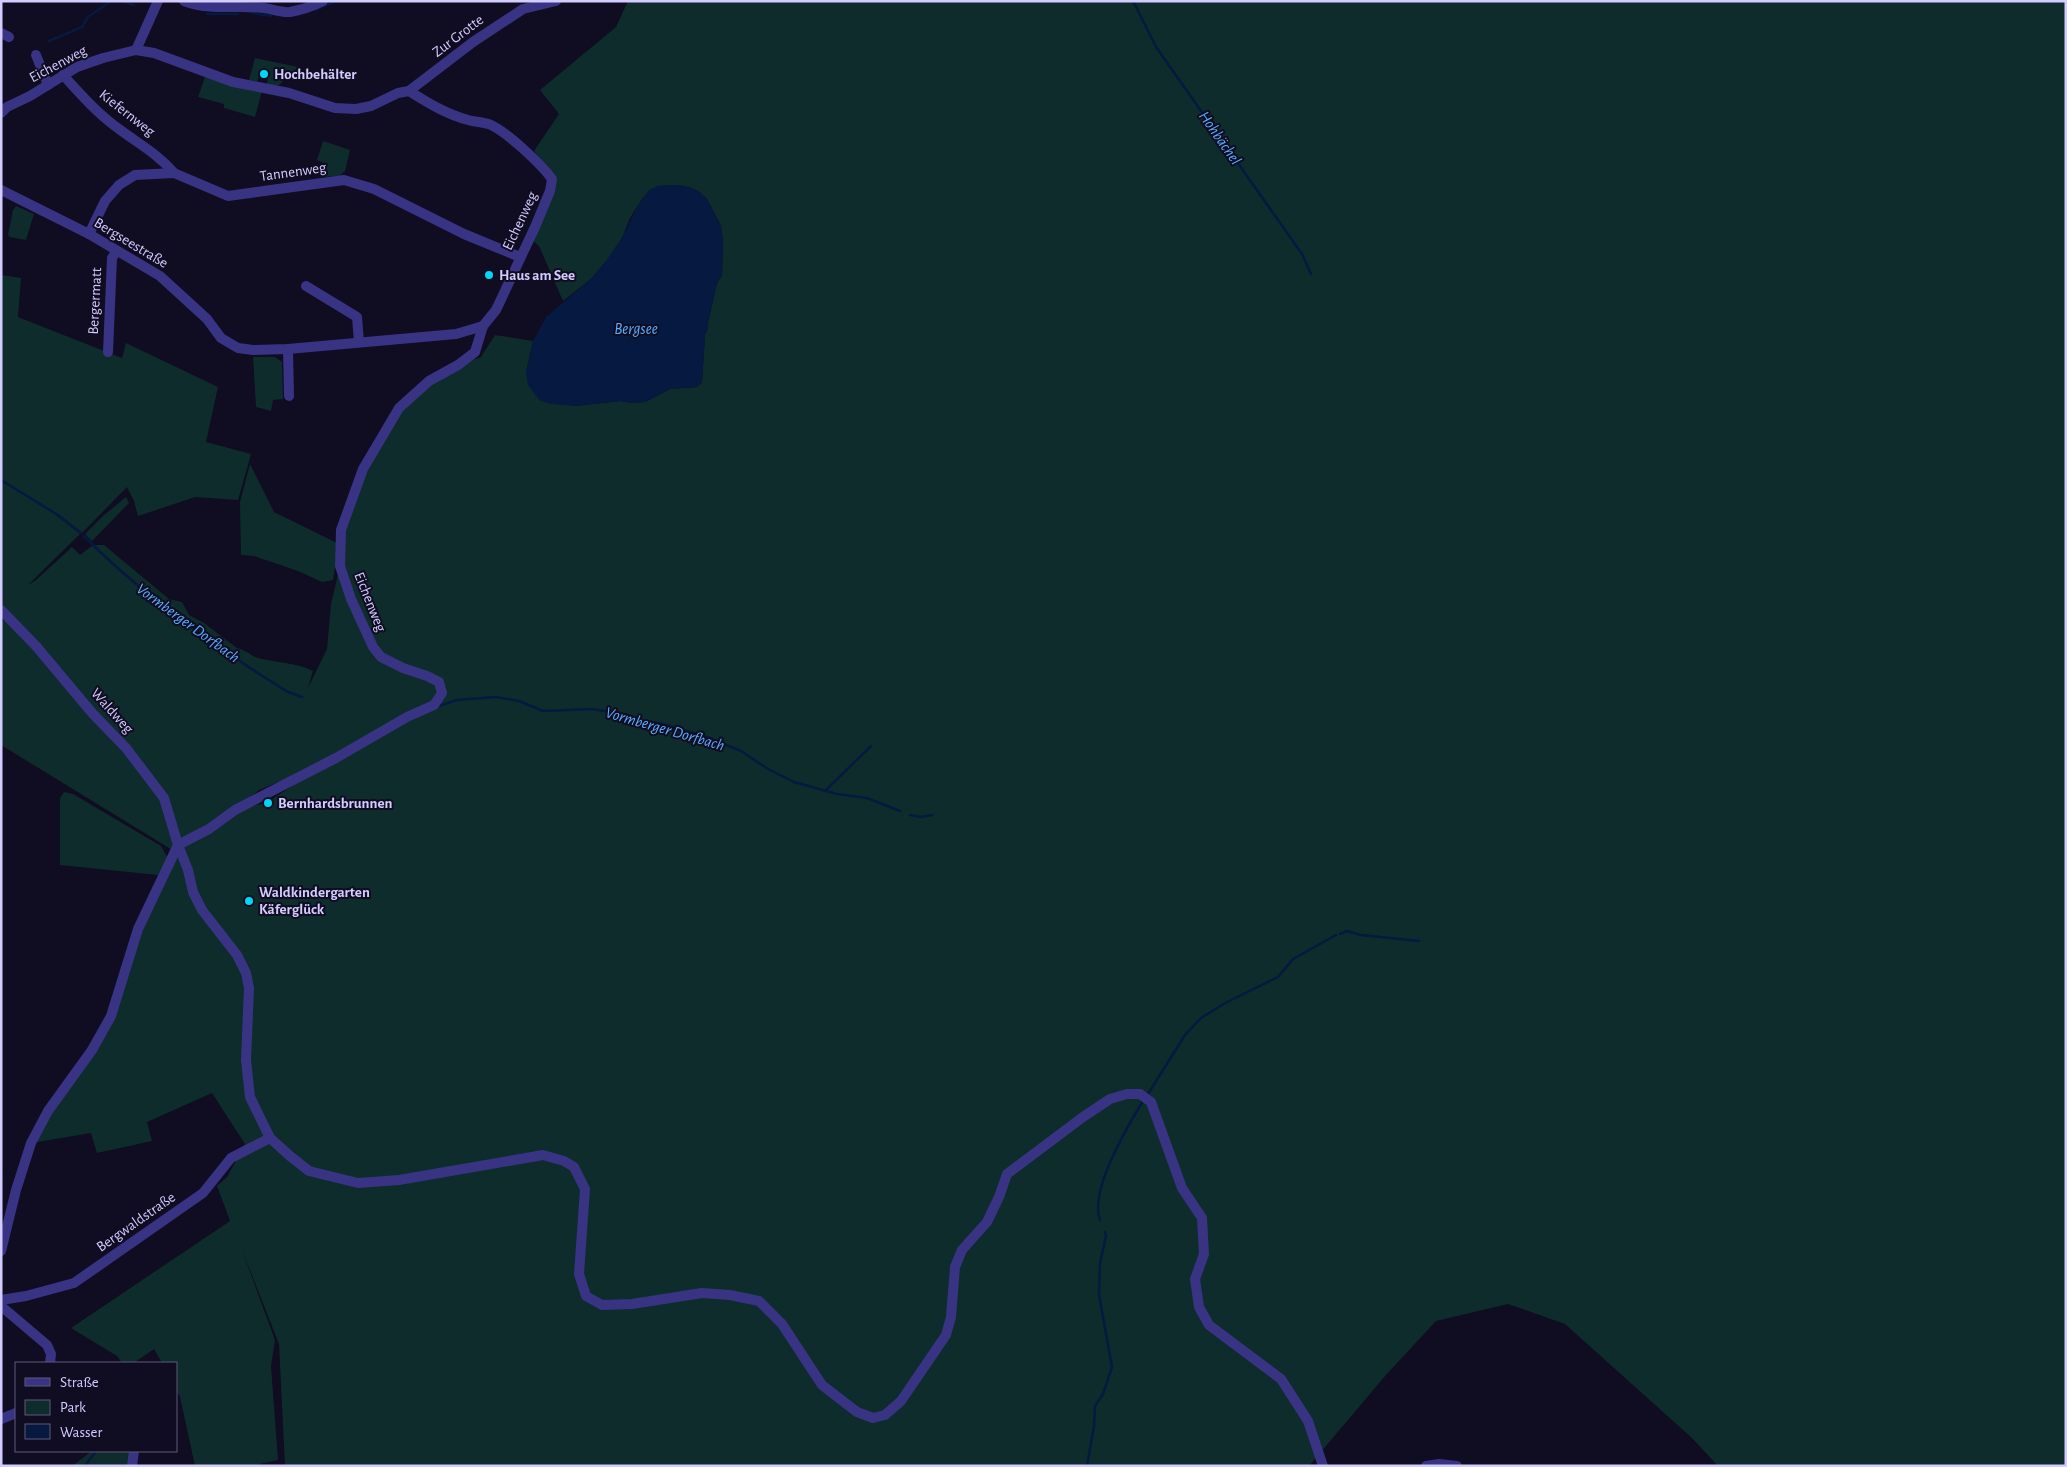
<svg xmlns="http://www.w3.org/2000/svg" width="2067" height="1467" font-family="'Alegreya Sans',sans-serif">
<rect width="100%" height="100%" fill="#100c21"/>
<g fill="#0e2c2c" fill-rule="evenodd">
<path d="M628,1H2066V1466H1718L1692,1438L1565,1324L1508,1304L1436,1321L1386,1375L1309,1466H285L279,1344L242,1250L275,1340L271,1366L278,1460L251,1466H195L180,1397L176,1390V1363H162L154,1349L134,1363H122L117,1356L71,1328L230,1221L217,1186L227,1177L245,1144L212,1093L147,1122L152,1141L97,1153L91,1133L31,1143L111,1016L138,929L174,851L1,745V624L7,616L1,610V275L21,278L18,317L122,358L126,343L218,387L206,442L251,454L238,500L195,497L138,516L134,501L127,487L82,533L58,514L47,508L80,534L28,585L36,580L72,547L80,555L93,545H104L169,599L182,602L189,615L204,623L237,648C247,650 253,658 262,659C280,663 297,663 313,671L308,688L327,649L331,604L340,566L343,530L363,469L399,408L458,365L481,357L495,335L533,341L526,372L575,406L620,401L633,403L645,402L670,389L697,387L702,382L705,334L708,329V322L717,283L722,275L723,242L721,226L707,199L701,193L692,188L679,185L658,186L642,199L630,218L622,238L607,260L591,279L563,301L539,246L532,240L556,182L534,151L559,114L540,90L616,27ZM332,760L266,803L236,809L259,790Z"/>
<path d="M255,58L298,67L278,86L267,84L268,78L259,76L257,82L249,80Z"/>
<path d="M205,77L262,91L255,117L224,108V104L198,97Z"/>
<path d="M323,141L350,150L345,171L339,176L320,177L324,163L317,160Z"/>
<path d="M16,206L34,214L26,240L10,237L8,235L13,210Z"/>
<path d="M253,357H275L282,362L283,399L273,400L271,411L256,407Z"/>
<path d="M250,464L274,512L339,544L333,580L322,582L298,571L254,556L241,555L240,502Z"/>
<path d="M126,497L129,503L92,541L85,534L103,516Z"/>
<path d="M64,792L73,794L161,846L167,857L158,875L60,865V798Z"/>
<path d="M92,1451H134L132,1466H72Z"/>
</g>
<path fill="#061940" d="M679,185L692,188L701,193L707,199L721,226L723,242L722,275L717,283L708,322V329L705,335L702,382L697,387L670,389L645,402L633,403L620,401L575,406L551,404L539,400L528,385L526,372L533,341L546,317L591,279L607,260L622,238L638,205L649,190L658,186Z"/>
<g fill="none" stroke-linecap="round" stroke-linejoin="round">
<g stroke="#061940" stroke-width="2.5">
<path d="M122,1L134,5"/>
<path d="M1133,1L1156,47L1302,254L1311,274"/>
<path d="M315,10L336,1"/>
<path d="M253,13L271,16"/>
<path d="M207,14H238"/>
<path d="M49,41L82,27L88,17L111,1"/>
<path d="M1,480L58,515L81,533"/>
<path d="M84,536C144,597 215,647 288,692L302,697"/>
<path d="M439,706L457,700L496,697L519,701L543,711L592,709L611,712L634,719L663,724L707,737L741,751L768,769L794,782L837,794L867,798L900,811"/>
<path d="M826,790L871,746"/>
<path d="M910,815L921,817L932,815"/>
<path d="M1340,934L1347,931L1361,935L1419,941"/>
<path d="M1148,1094L1185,1035L1201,1018L1225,1003L1278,977L1293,959L1336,935"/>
<path d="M1100,1220C1089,1190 1127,1127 1143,1101"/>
<path d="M85,1466L96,1451"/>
<path d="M1087,1466L1094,1426L1095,1406L1103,1394L1112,1367L1099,1295L1100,1263L1106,1236L1105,1232"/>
</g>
<g stroke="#393384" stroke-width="10">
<path d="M184,1C210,11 236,5 264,8C272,9 282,13 290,12C302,10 313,6 323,1"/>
<path d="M1,33L9,37"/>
<path d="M136,50L158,1"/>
<path d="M36,55L48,85"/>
<path d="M63,75C81,95 98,114 119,129C139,144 158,154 174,173"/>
<path d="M409,91L473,42L523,9L556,1"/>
<path d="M1,113L7,107L30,96L77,67L103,58L136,50L154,53L233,82L289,93L335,108L356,109L371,106L398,93L409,91C428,103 446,114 468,120C475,122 484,122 491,125C508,133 541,164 552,179L550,191L535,227L496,310L483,326L475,352L458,365L429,381L399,408L363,469L341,530L340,566L351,599L373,647L381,657L403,668L427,676L439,682L442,693L434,705L407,717L336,758L235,810L209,829L178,845L138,929L111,1016L92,1050L48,1111L31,1143L16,1190L1,1251"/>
<path d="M1,190L89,234L160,276L207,319L221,338L238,348L253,350L288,349L456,334L483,326"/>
<path d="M89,234L105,201L119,185L135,175L174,173L228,196L344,180L374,189L464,234L520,257"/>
<path d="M306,286L357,317L359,342"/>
<path d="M288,349L289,396"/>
<path d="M108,352L112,258L116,252"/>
<path d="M1,610L36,646L93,714L126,748L164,798L178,845L188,870L193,892L202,910L237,955L246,973L249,988L246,1060L250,1097L270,1138L290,1156L309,1171L358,1183L399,1180L543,1155L564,1161L574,1167L585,1189L579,1274L586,1296L602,1305L632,1304L702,1293L730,1295L759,1301L782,1324L822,1385L857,1412L873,1418L885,1415L901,1401L946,1335L951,1317L955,1267L962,1250L987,1222L999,1197L1007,1174L1083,1117L1110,1099L1127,1094H1140L1151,1102L1182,1188L1202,1218L1204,1254L1195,1279L1199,1307L1209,1325L1281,1379L1308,1421L1323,1466"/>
<path d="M1,1300L26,1296L74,1283L203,1193L231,1158L270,1138"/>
<path d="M1,1306L47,1345L51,1354L50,1363"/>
<path d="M1,1419L16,1413"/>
<path d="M132,1466L134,1451"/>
<path d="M1426,1466L1439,1464L1457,1466"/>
</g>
</g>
<g fill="#00d6f7" stroke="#100c21" stroke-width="2">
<circle cx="264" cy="74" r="5"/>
<circle cx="489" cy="275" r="5"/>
<circle cx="268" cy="803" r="5"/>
<circle cx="249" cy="901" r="5"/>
</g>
<g text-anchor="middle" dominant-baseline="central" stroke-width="4" stroke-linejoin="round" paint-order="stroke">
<g font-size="15" fill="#d3ccff" stroke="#100c21">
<text transform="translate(458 36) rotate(-37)">Zur Grotte</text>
<text transform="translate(58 64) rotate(-28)">Eichenweg</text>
<text transform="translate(127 113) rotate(38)">Kiefernweg</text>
<text transform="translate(293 172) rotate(-8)">Tannenweg</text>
<text transform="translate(520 221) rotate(-65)">Eichenweg</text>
<text transform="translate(131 243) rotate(31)">Bergseestraße</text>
<text transform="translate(95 301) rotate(-87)">Bergermatt</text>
<text transform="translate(370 602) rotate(68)">Eichenweg</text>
<text transform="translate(112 711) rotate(48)">Waldweg</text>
<text transform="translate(136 1222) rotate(-35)">Bergwaldstraße</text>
</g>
<g font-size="15" font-weight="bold" fill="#d3ccff" stroke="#100c21" text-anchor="start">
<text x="274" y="74">Hochbehälter</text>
<text x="499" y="275">Haus am See</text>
<text x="278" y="803">Bernhardsbrunnen</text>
<text x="259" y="892">Waldkindergarten<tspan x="259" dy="17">Käferglück</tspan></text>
</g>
<g font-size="16" font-style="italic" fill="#5aadff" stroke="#100c21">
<text transform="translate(1220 138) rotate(55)">Hohbächel</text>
<text x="636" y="329">Bergsee</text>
<text transform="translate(188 623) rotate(36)">Vormberger Dorfbach</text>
<text transform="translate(665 729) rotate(16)">Vormberger Dorfbach</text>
</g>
</g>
<rect width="2067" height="1467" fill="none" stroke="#d3ccff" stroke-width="5"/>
<rect x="15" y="1362" width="162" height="90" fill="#100c21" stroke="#5e597a"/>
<rect x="25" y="1378" width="25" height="8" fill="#393384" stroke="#5e597a"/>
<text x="60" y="1387" font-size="15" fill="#d3ccff">Straße</text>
<rect x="25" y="1400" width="25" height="15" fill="#0e2c2c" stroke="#5e597a"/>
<text x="60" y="1412" font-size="15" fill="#d3ccff">Park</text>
<rect x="25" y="1424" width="25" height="15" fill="#061940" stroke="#5e597a"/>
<text x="60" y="1437" font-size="15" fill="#d3ccff">Wasser</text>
</svg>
